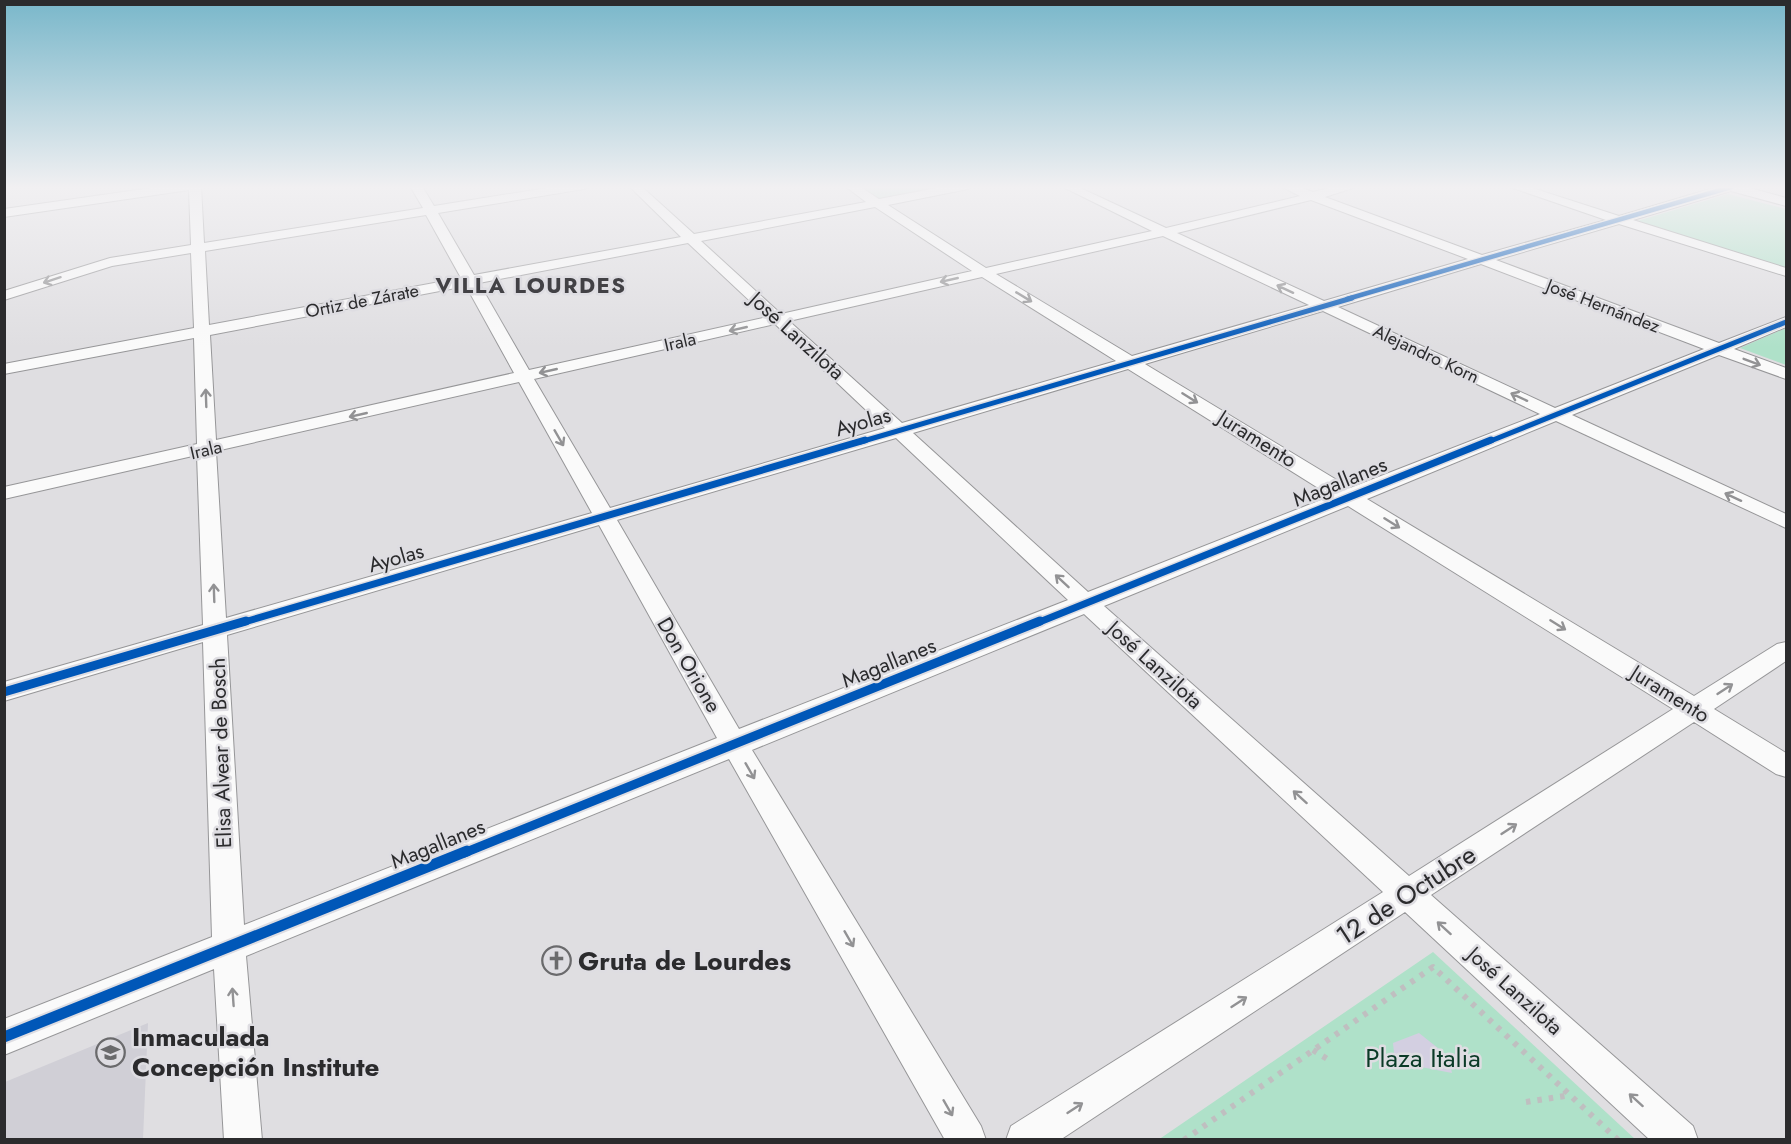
<svg xmlns="http://www.w3.org/2000/svg" width="1791" height="1144" font-family="Jost,sans-serif">
<rect width="100%" height="100%" fill="#dfdee1"/>
<path fill="#d0cfd6" d="M148,1023L143,1139H5V1082Z"/>
<g fill="#afe1c9">
<path d="M850,186H968L878,204Z"/>
<path d="M1728,194L1786,209V269L1634,222Z"/>
<path d="M1786,328V365L1740,348Z"/>
<path d="M1433,952L1635,1139L1158,1140Z"/>
</g>
<path fill="#d3cfe1" d="M1419,1033L1448,1056L1452,1073L1395,1062L1393,1043Z"/>
<g fill="none" stroke-linecap="round" stroke-linejoin="round">
<defs>
<path id="minor" d="M165,186H201L204,243L423,208L410,186H422L434,206L559,186H589L584,189L438,213L474,275L681,237L629,186H641L694,234L866,202L845,186H859L879,199L947,186H973L968,189L888,205L986,268L1152,231L1061,186H1076L1166,228L1300,196L1280,186H1297L1313,192L1337,186H1359L1325,197L1482,255L1606,220L1507,186H1526L1619,216L1720,186H1743L1786,198V206L1731,191L1633,220L1786,268V276L1619,224L1496,260L1719,343L1786,317V327L1734,349L1786,368V379L1719,355L1572,415L1786,514V528L1556,421L1367,499L1694,696L1777,644L1786,642V661L1714,709L1786,753V777L1776,774L1694,722L1431,895L1693,1126L1698,1140H1650L1405,912L1060,1140H1006L1011,1126L1383,892L1084,614L752,750L981,1126L986,1140H945L729,759L246,956L262,1140H224L214,969L4,1055V1019L212,937L203,642L4,701V682L203,625L197,455L4,499V487L197,444L194,338L4,374V364L194,328L191,253L112,266L4,300V291L110,258L191,245L189,190L4,217V209ZM1311,200L1468,259L1324,301L1177,233ZM875,207L972,271L781,314L701,241ZM426,215L461,278L209,325L205,251ZM1163,236L1309,305L1132,356L996,274ZM688,243L767,317L529,370L479,283ZM1481,264L1704,349L1555,408L1338,307ZM982,277L1116,361L902,423L789,321ZM466,286L514,373L216,440L210,335ZM1323,311L1540,414L1350,488L1145,364ZM775,324L885,428L610,508L534,379ZM1128,369L1331,496L1088,592L913,433ZM519,382L592,513L226,618L216,451ZM896,438L1068,600L739,729L617,520ZM1348,506L1673,709L1409,876L1104,606ZM599,525L717,738L244,925L227,635Z"/>
</defs>
<use href="#minor" stroke="#969698" stroke-width="2"/>
<g stroke="#bfbfc0" stroke-width="6" stroke-dasharray="4.5 7" stroke-linecap="butt">
<path d="M1313,1050L1329,1060"/>
<path d="M1526,1102L1571,1095"/>
<path d="M1184,1140L1433,967L1618,1140"/>
</g>
<use href="#minor" fill="#fafafa" fill-rule="evenodd"/>
<defs>
<path id="cycleway-far4" d="M1347,299L1731,187"/>
<g id="cycleway-far3">
<path d="M860,442L1352,298"/>
<path d="M1488,442L1786,322"/>
</g>
<g id="cycleway-far2">
<path d="M241,623L865,440"/>
<path d="M1037,623L1491,440"/>
</g>
<g id="cycleway-far1">
<path d="M4,692L246,621"/>
<path d="M464,853L1040,621"/>
</g>
<path id="cycleway" d="M4,1037L467,851"/>
</defs>
<use href="#cycleway-far4" stroke="#dedde2" stroke-width="7"/>
<use href="#cycleway-far3" stroke="#dedde2" stroke-width="8"/>
<use href="#cycleway-far2" stroke="#dedde2" stroke-width="10"/>
<use href="#cycleway-far1" stroke="#dedde2" stroke-width="13"/>
<use href="#cycleway" stroke="#dedde2" stroke-width="15"/>
<use href="#cycleway-far4" stroke="#0057b8" stroke-width="4.5"/>
<use href="#cycleway-far3" stroke="#0057b8" stroke-width="5"/>
<use href="#cycleway-far2" stroke="#0057b8" stroke-width="7"/>
<use href="#cycleway-far1" stroke="#0057b8" stroke-width="9"/>
<use href="#cycleway" stroke="#0057b8" stroke-width="11"/>
</g>
<defs><path id="oneway-shaft" d="M-6 0H5M1.5-3L5.5 0L1.5 3" fill="none" stroke-width="1.6" stroke-linecap="round" stroke-linejoin="round" transform="scale(1.5)"/></defs>
<g stroke="#929294">
<use href="#oneway-shaft" transform="translate(52 280) rotate(162)"/>
<use href="#oneway-shaft" transform="translate(949 280) rotate(167)"/>
<use href="#oneway-shaft" transform="translate(1285 289) rotate(-155)"/>
<use href="#oneway-shaft" transform="translate(1024 297) rotate(31)"/>
<use href="#oneway-shaft" transform="translate(738 329) rotate(167)"/>
<use href="#oneway-shaft" transform="translate(1752 362) rotate(21)"/>
<use href="#oneway-shaft" transform="translate(548 371) rotate(167)"/>
<use href="#oneway-shaft" transform="translate(1519 397) rotate(-155)"/>
<use href="#oneway-shaft" transform="translate(206 398) rotate(-92)"/>
<use href="#oneway-shaft" transform="translate(1190 398) rotate(32)"/>
<use href="#oneway-shaft" transform="translate(358 415) rotate(167)"/>
<use href="#oneway-shaft" transform="translate(559 438) rotate(60)"/>
<use href="#oneway-shaft" transform="translate(1733 497) rotate(-155)"/>
<use href="#oneway-shaft" transform="translate(1392 523) rotate(32)"/>
<use href="#oneway-shaft" transform="translate(1062 581) rotate(-137)"/>
<use href="#oneway-shaft" transform="translate(214 593) rotate(-92)"/>
<use href="#oneway-shaft" transform="translate(1558 625) rotate(32)"/>
<use href="#oneway-shaft" transform="translate(1725 689) rotate(-33)"/>
<use href="#oneway-shaft" transform="translate(750 771) rotate(60)"/>
<use href="#oneway-shaft" transform="translate(1300 797) rotate(-138)"/>
<use href="#oneway-shaft" transform="translate(1509 829) rotate(-33)"/>
<use href="#oneway-shaft" transform="translate(1444 928) rotate(-138)"/>
<use href="#oneway-shaft" transform="translate(849 939) rotate(60)"/>
<use href="#oneway-shaft" transform="translate(233 997) rotate(-94)"/>
<use href="#oneway-shaft" transform="translate(1239 1002) rotate(-33)"/>
<use href="#oneway-shaft" transform="translate(1636 1100) rotate(-138)"/>
<use href="#oneway-shaft" transform="translate(948 1108) rotate(60)"/>
<use href="#oneway-shaft" transform="translate(1075 1108) rotate(-33)"/>
</g>
<linearGradient id="sky" x2="0" y2="1"><stop stop-color="#79b7ca"/><stop offset="0.54" stop-color="#f1f0f2"/><stop offset="1" stop-color="#f1f0f2" stop-opacity="0"/></linearGradient>
<rect width="1791" height="347" fill="url(#sky)"/>
<defs>
<symbol id="church-ring" viewBox="-11 -11 22 22"><circle r="9.5" fill="#dedde2" stroke="#6a6a6c" stroke-width="1.5"/><path d="M-1.2-6h2.4v3.5h3.3v2.4h-3.3V6h-2.4V-.1h-3.3v-2.4h3.3Z" fill="#6a6a6c"/></symbol>
<symbol id="school-ring" viewBox="-11 -11 22 22"><circle r="9.5" fill="#dedde2" stroke="#6a6a6c" stroke-width="1.5"/><path d="M0-5L7-2L0 1L-7-2ZM-4 1L0 2.5L4 1V4Q0 6-4 4Z" fill="#6a6a6c"/></symbol>
</defs>
<g fill-rule="evenodd">
<use href="#church-ring" x="540" y="944" width="33" height="33"/>
<use href="#school-ring" x="94" y="1036" width="33" height="33"/>
</g>
<g text-anchor="middle" dominant-baseline="central" stroke-width="5" stroke-linejoin="round" paint-order="stroke">
<g font-size="18" fill="#2b2b2d" stroke="#dedde2">
<text transform="translate(362 301) rotate(-11)">Ortiz de Zárate</text>
<text transform="translate(1603 306) rotate(21)">José Hernández</text>
<text transform="translate(680 342) rotate(-13)">Irala</text>
<text transform="translate(1426 354) rotate(25)">Alejandro Korn</text>
<text transform="translate(206 450) rotate(-13)">Irala</text>
</g>
<g font-size="21" fill="#2b2b2d" stroke="#dedde2">
<text transform="translate(797 336) rotate(42)">José Lanzilota</text>
<text transform="translate(863 422) rotate(-16)">Ayolas</text>
<text transform="translate(1257 439) rotate(32)">Juramento</text>
<text transform="translate(1340 482) rotate(-22)">Magallanes</text>
<text transform="translate(396 558) rotate(-16)">Ayolas</text>
<text transform="translate(889 663) rotate(-22)">Magallanes</text>
<text transform="translate(689 665) rotate(60)">Don Orione</text>
<text transform="translate(1155 665) rotate(42)">José Lanzilota</text>
<text transform="translate(1670 694) rotate(32)">Juramento</text>
<text transform="translate(221 753) rotate(-92)">Elisa Alvear de Bosch</text>
<text transform="translate(438 844) rotate(-22)">Magallanes</text>
<text transform="translate(1515 991) rotate(42)">José Lanzilota</text>
</g>
<g font-size="22" font-weight="bold" letter-spacing="1.5" fill="#424145" stroke="#dedde2">
<text x="531" y="285">VILLA LOURDES</text>
</g>
<g font-size="26" fill="#2b2b2d" stroke="#dedde2">
<text transform="translate(1406 895) rotate(-33)">12 de Octubre</text>
</g>
<g font-size="26" font-weight="bold" fill="#2b2b2d" stroke="#dedde2" text-anchor="start">
<text x="578" y="961">Gruta de Lourdes</text>
<text x="132" y="1037">Inmaculada<tspan x="132" dy="30">Concepción Institute</tspan></text>
</g>
<g font-size="26" fill="#0b3a27" stroke="#dedde2">
<text x="1423" y="1058">Plaza Italia</text>
</g>
</g>
<rect width="1791" height="1144" fill="none" stroke="#2b2b2d" stroke-width="12"/>
</svg>
